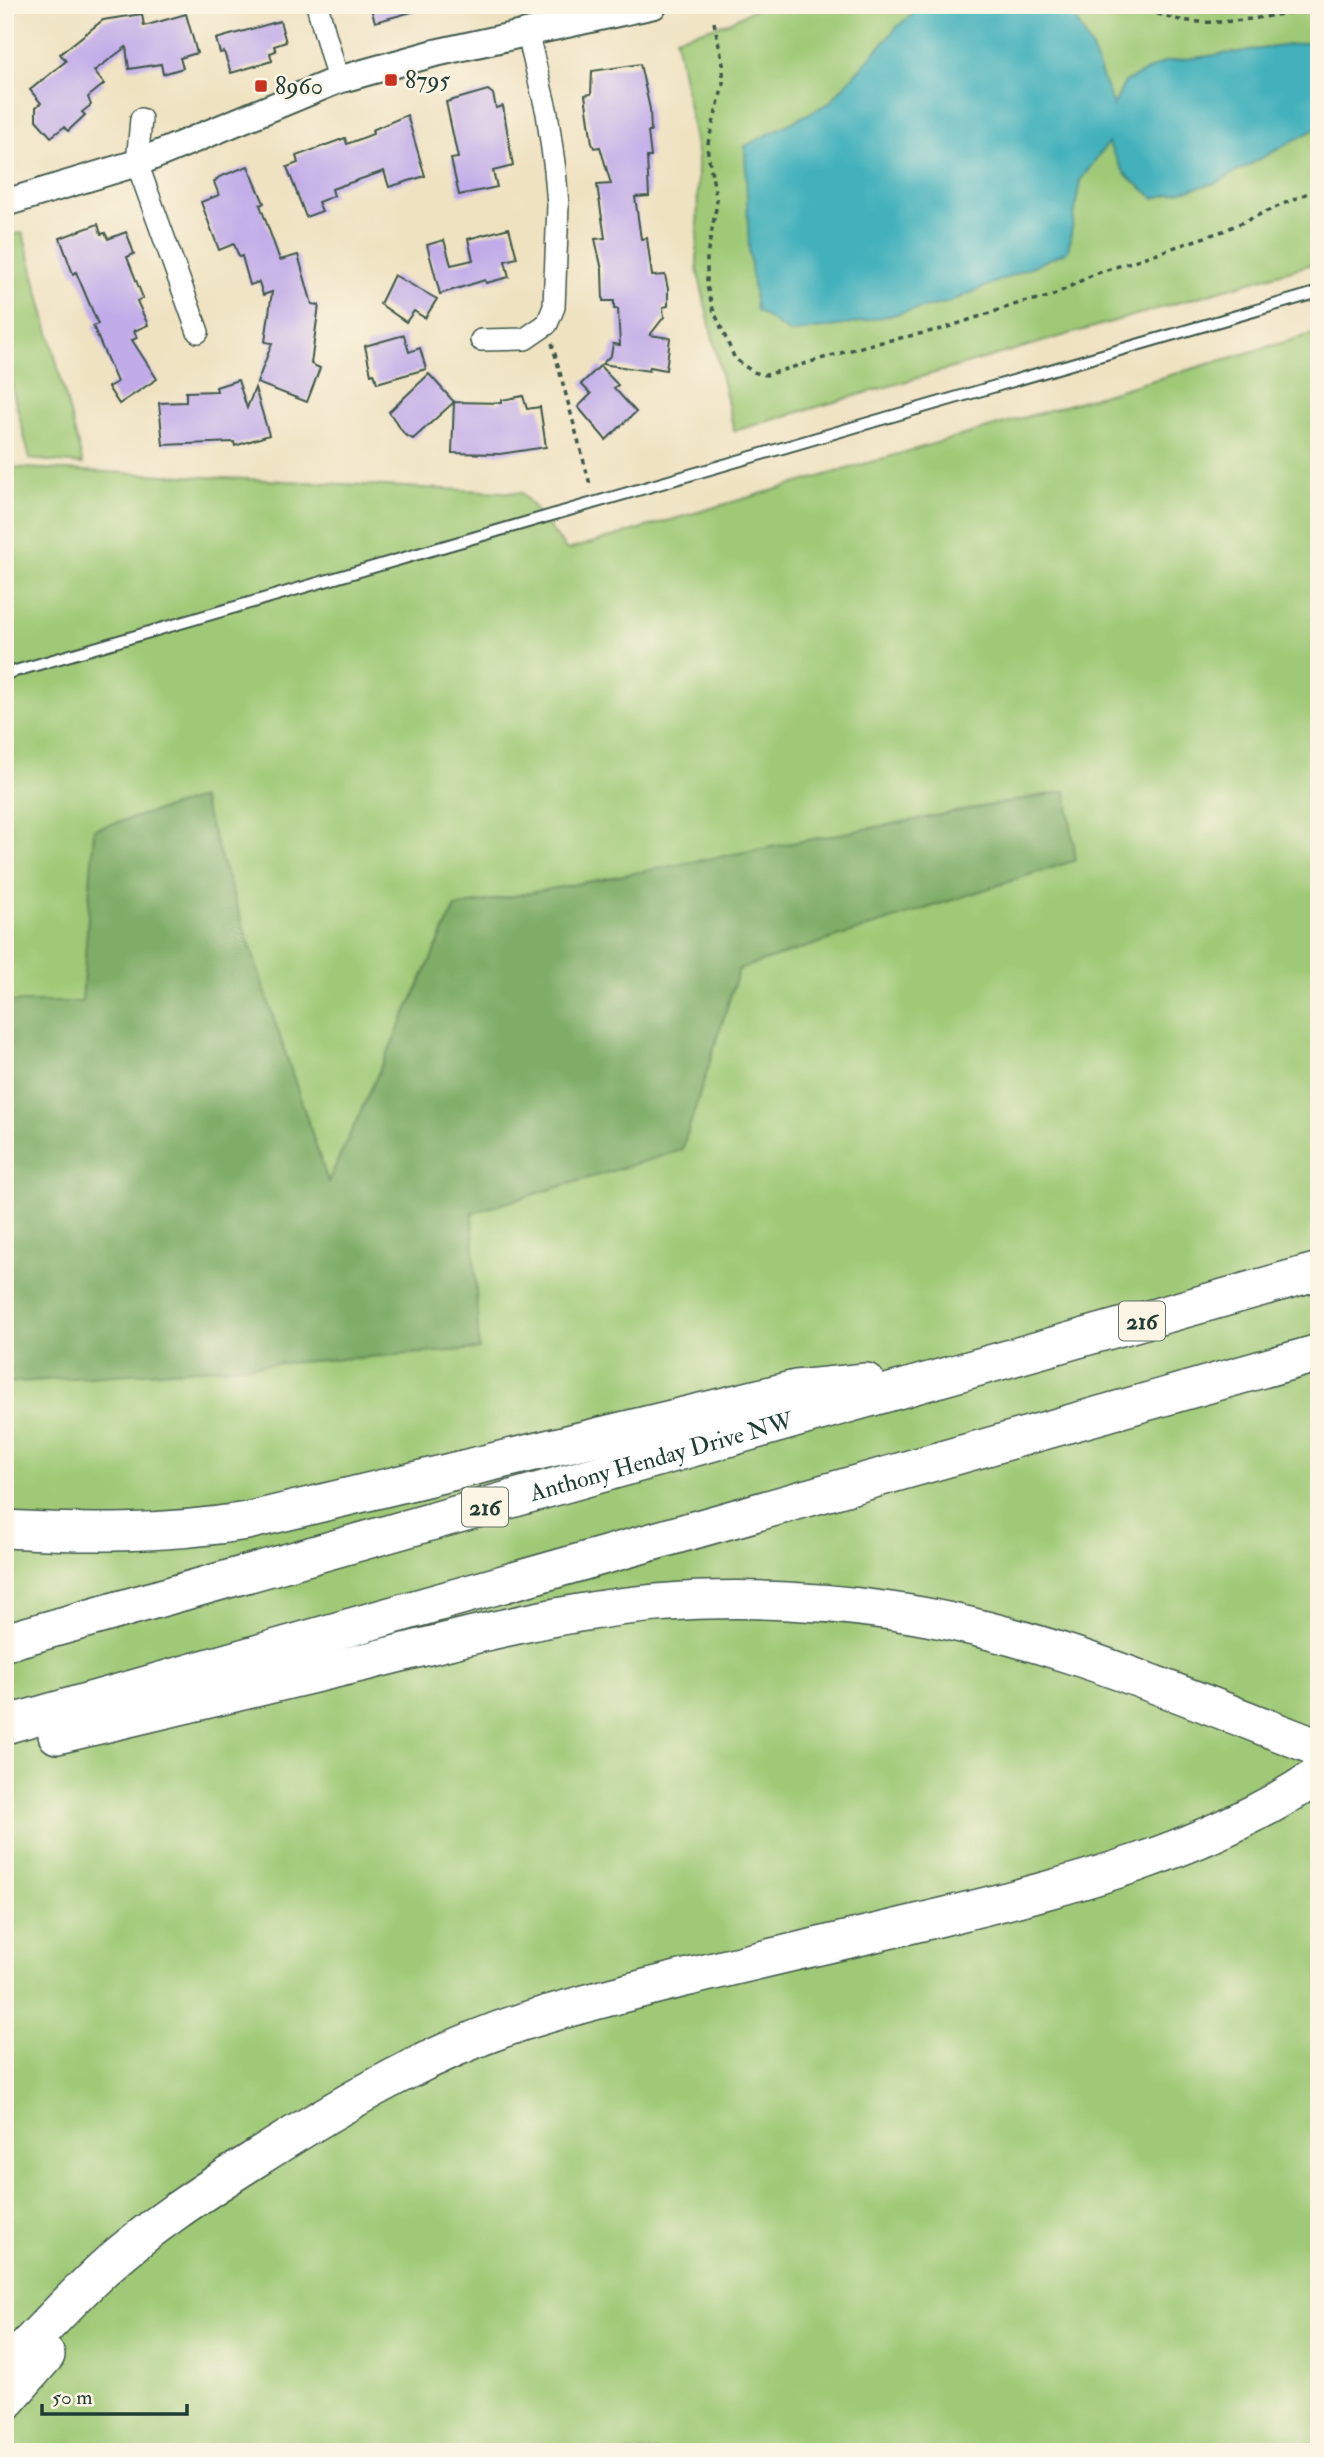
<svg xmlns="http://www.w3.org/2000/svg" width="1324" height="2457" font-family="'IM FELL Double Pica',serif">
<rect width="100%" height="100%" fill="#fcf5e5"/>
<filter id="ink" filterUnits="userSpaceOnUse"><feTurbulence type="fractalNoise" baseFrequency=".0143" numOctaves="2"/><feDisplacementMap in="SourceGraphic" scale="14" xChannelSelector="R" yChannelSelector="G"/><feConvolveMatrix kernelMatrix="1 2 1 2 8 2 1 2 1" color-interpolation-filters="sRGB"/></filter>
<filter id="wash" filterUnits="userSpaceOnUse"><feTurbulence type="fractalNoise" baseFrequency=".00686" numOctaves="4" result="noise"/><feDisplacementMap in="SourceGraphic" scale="28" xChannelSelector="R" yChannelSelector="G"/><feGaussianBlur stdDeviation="1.57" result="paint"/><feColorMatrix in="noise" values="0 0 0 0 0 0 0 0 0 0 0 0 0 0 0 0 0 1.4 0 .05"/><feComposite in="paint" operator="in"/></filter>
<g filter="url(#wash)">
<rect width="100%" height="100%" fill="#efe2c1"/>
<g fill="#9fc976" stroke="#5f8355" stroke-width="2">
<path d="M763,5H1319V262L734,431L697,268L698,157L676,38L727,23Z"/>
<path d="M23,233L83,464L30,459L5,359V235Z"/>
<path d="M1319,332V2452H5V467L522,493L567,550Z"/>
</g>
<path fill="#7fad67" stroke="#4f754e" stroke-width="2" d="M1066,791L1076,860L739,969L682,1150L472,1213L479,1349L5,1383V1002H82L94,829L201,798L328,1182L455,907Z"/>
<path fill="#42b1bc" stroke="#307778" stroke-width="2" d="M925,5H1068L1092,49L1113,106L1125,82L1164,62L1319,41V127L1216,183L1154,198L1125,174L1108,143L1080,181L1068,251L950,302L851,324L790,333L756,310L749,250L745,146L829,103L900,24Z"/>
<g id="blocks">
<g fill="#c1ace9">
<path d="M370,5H418L419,10L375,22Z"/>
<path d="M142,14L144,26L186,14L197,53L180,58L183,68L163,74L161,64L129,69L126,47L94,71L104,84L88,97L91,105L82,112L85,115L68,131L64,127L51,137L36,120V107L41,103L30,90L66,61L60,54L103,20Z"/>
<path d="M280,21L286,42L274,46L276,51L270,53L272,61L231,73L224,52L220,53L216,39Z"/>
<path d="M640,64L650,109L651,132H648L651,157H647L649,196L635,197L641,239L647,238L652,276L665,275L668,289V306L663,307L664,317L650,335L670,338L666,370L650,367L649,371L602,364L611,355L613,344L620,345L618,309H614V301H603L602,270L595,239L605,238L597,185L611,184L600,147L594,148L592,143L585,95L591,94L592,71Z"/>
<path d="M488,90L493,94L496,108L503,106L513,166L493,171L497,187L459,195L451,159L458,158L446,102Z"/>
<path d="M407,115L425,176L389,187L384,171L332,189L334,196L318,202L322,211L306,217L287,167L298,163L296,156L345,138L347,144L373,134L372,130Z"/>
<path d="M248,166L264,203L260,205L280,260L298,255L312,304L319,305L311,364L320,368L307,402L257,383L272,343L265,342L272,292L263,295L259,282L250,285L242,256L239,257L234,244L219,250L201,202L219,195L214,182L219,177Z"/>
<path d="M98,224L101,234L105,233L108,239L126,232L129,239L134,254L127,257L143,298L137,301L148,325L134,331L137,338L132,340L157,379L119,404L108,387L117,382L93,326L98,324L76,272L73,274L60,238Z"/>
<path d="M509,228L517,258L505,261L509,277L486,283L485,280L440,294L427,245L444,240L451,265L473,260L468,239Z"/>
<path d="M394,275L437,299L425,318L414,311L406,322L380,304Z"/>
<path d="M404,335L409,352L420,348L426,369L377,383L374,373L371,374L365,346Z"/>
<path d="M600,366L618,385L614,388L636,412L606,440L578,407L591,394L581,384Z"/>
<path d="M429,374L454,402L501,403V400L523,396L527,409L540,407L546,447L500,454L452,453L454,402L413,439L405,435L389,412Z"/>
<path d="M238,380L247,408L255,388L269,435L235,446L234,442L163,445L159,403L186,402V392L217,391L216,387Z"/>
</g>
</g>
</g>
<g filter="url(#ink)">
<use href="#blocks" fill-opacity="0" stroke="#3e5649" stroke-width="2"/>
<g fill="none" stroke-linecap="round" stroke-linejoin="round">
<defs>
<path id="service" d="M5,674L1319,292"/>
<g id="minor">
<path d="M317,5L338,80"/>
<path d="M141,119L137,163L198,332"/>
<path d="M481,340L525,339L547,324L554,307L558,205L555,170L547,113L527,31"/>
</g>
<path id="tertiary" d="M5,203L137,163L338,80L435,53L654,5"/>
<g id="motorway">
<path d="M5,1529C87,1534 166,1534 247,1521L796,1389L866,1382"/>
<path id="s1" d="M5,1642L1319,1271"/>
<path d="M5,1725L1319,1353"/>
<path d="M57,1735C161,1710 265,1685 369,1661C438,1644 508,1625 579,1613C681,1595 788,1596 891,1611C1039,1632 1180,1695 1319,1748"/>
<path d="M5,2369C38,2335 69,2301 103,2269C149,2227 200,2194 252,2161C345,2102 442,2044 548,2014C678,1977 811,1949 942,1917C1072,1885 1206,1852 1319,1775"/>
<path d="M5,2402L46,2355"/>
</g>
</defs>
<use href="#service" stroke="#3e5649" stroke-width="14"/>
<use href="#minor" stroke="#3e5649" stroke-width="24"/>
<use href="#tertiary" stroke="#3e5649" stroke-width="30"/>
<use href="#motorway" stroke="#3e5649" stroke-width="40"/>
<g stroke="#3e5649" stroke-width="3.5" stroke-dasharray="5 5" stroke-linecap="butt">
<path d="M1139,5C1193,37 1260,16 1319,8"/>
<path d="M714,22L723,64V85L707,147L717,203L707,256V286L713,309L735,359L753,372L766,375L868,345L942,329L1023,302L1050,297L1092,275L1223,231L1319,188"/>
<path d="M552,343L591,488"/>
</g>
<use href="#service" stroke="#fff" stroke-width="10"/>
<use href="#minor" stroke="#fff" stroke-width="21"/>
<use href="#tertiary" stroke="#fff" stroke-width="26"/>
<use href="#motorway" stroke="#fff" stroke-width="37"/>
</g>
</g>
<g fill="#c8321e" stroke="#fcf5e5" stroke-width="2.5">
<rect x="384" y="73" width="14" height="14" rx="3.5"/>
<rect x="254" y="79" width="14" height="14" rx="3.5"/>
</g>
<g text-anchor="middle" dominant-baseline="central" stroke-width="5" stroke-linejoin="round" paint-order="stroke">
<g fill="#fcf5e5" stroke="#617469" stroke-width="2">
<rect x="1119" y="1301.5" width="46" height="39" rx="5"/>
<rect x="462" y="1487.5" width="46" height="39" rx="5"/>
</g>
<g font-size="23" font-weight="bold" fill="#1f3d34">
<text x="1142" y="1321">216</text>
<text x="485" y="1507">216</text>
</g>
<g font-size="24" fill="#1f3d34" stroke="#fcf5e5" text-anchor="start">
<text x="405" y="80">8795</text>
<text x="275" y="86">8960</text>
</g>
<g font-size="24" fill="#1f3d34" stroke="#fcf5e5">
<text stroke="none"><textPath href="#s1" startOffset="682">Anthony Henday Drive NW</textPath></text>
</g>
</g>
<rect width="1324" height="2457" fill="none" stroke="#fcf5e5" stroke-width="28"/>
<path d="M42 2404v10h145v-10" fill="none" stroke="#1f3d34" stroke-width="3.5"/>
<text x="52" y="2404" font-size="21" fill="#1f3d34" stroke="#fcf5e5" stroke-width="5" paint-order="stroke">50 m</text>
</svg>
